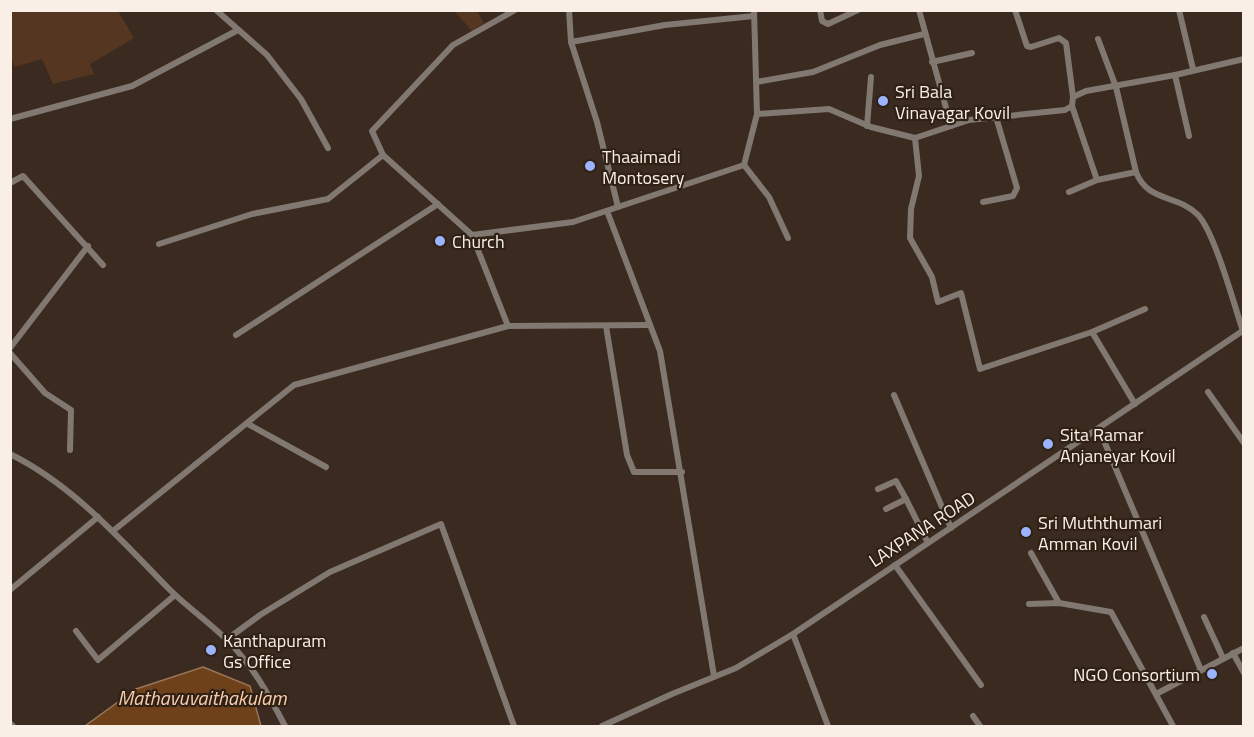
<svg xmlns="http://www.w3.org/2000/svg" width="1254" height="737" font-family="'Titillium Web',sans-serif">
<rect width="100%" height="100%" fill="#3a2a1f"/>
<g fill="#553721">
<path d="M10,11H118L134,38L90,64L94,74L53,84L42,59L15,67L11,58Z"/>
<path d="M454,11H477L484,23L472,31Z"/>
</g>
<path fill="#6f411b" stroke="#987558" stroke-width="1.5" d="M203,667L250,686L261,726H85L136,689Z"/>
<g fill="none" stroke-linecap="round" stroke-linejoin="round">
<g stroke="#817872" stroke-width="6">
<path d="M216,10L267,55L301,99L328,148"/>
<path d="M569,10L571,42L597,122L618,207"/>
<path d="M754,10L757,114L829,109L871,127L915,138L919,176L911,209L910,238L932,277L938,302L961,293L980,369L1092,332L1145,309"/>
<path d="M820,10L822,21L828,24L858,10"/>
<path d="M919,10L951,126"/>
<path d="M1015,10L1027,46L1031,47L1059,38L1066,43L1073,97"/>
<path d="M1179,10L1193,69"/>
<path d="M1098,39L1116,87L1136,172"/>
<path d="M571,42L665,25L754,16"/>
<path d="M932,62L972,53"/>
<path d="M1175,75L1189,136"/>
<path d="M756,82L813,72L880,45L924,34"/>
<path d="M1072,106L1097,180"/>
<path d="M10,119L132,86L238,30"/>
<path d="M867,126L871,77"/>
<path d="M915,138L969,120L1065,110L1072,106L1073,97L1086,91L1175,75L1244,59"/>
<path d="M383,155L372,131L453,45L515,10"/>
<path d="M744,165L769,197L788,238"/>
<path d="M10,183L23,176L103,265"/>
<path d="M1069,192L1097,180L1136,172C1148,203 1178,194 1198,215C1215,233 1234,305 1243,331"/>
<path d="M983,202L1013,196L1017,188L996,117"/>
<path d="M607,211L660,351L714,676"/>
<path d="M472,235L573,222L744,165L757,114"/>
<path d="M508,326L650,325"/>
<path d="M606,326L627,455L634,472H682"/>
<path d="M1092,332L1135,404"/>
<path d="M236,335L438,204"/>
<path d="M10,348L88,246"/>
<path d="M10,353L45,393L71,410L70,450"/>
<path d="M1208,392L1244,443"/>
<path d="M894,395L951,528"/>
<path d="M248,424L326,467"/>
<path d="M1099,429L1201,670"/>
<path d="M10,454C73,485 121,540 169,589C187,607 209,622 227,640C253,666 269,695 285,726"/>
<path d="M878,489L896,481L906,499"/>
<path d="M886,509L906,499L928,543"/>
<path d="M113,531L294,385L508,326L472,235L383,155L328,199L252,214L159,244"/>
<path d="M1031,553L1059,603"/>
<path d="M895,565L981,685"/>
<path d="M10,590L98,517"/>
<path d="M1029,604L1059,603L1111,612L1173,726"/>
<path d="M1204,617L1223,658"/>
<path d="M76,631L98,660L175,595"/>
<path d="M793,634L828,726"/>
<path d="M226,640L260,615L330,572L441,524L514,726"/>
<path d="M1233,653L1244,673"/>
<path d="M1156,694L1244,648"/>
<path d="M973,716L980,726"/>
<path d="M10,723L13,726"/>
<path d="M602,726L672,694L736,668L793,634L1244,330"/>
</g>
</g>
<g fill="#9bb4fd" stroke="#302115" stroke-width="2">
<circle cx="883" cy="101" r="6"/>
<circle cx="590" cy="166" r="6"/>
<circle cx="440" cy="241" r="6"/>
<circle cx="1048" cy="444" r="6"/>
<circle cx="1026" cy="532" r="6"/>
<circle cx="211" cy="650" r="6"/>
<circle cx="1212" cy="674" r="6"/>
</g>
<g text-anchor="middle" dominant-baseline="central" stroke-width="4.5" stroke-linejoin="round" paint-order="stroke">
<g font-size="18" fill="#f9efe7" stroke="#302115" text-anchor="start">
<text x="895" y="91">Sri Bala<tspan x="895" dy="21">Vinayagar Kovil</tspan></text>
<text x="602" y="156">Thaaimadi<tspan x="602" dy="21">Montosery</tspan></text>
<text x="452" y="241">Church</text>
<text x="1060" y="434">Sita Ramar<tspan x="1060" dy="21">Anjaneyar Kovil</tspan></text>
<text x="1038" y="522">Sri Muththumari<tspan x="1038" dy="21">Amman Kovil</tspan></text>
<text x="223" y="640">Kanthapuram<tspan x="223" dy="21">Gs Office</tspan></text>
<text x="1200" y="674" text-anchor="end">NGO Consortium</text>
</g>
<g font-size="18" fill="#f9efe7" stroke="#302115">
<text transform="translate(922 529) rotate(-33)">LAXPANA ROAD</text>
</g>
<g font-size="20" font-style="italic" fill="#facdad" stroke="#302115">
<text x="202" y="697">Mathavuvaithakulam</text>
</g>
</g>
<rect width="1254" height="737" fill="none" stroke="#f9efe7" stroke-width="24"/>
</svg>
